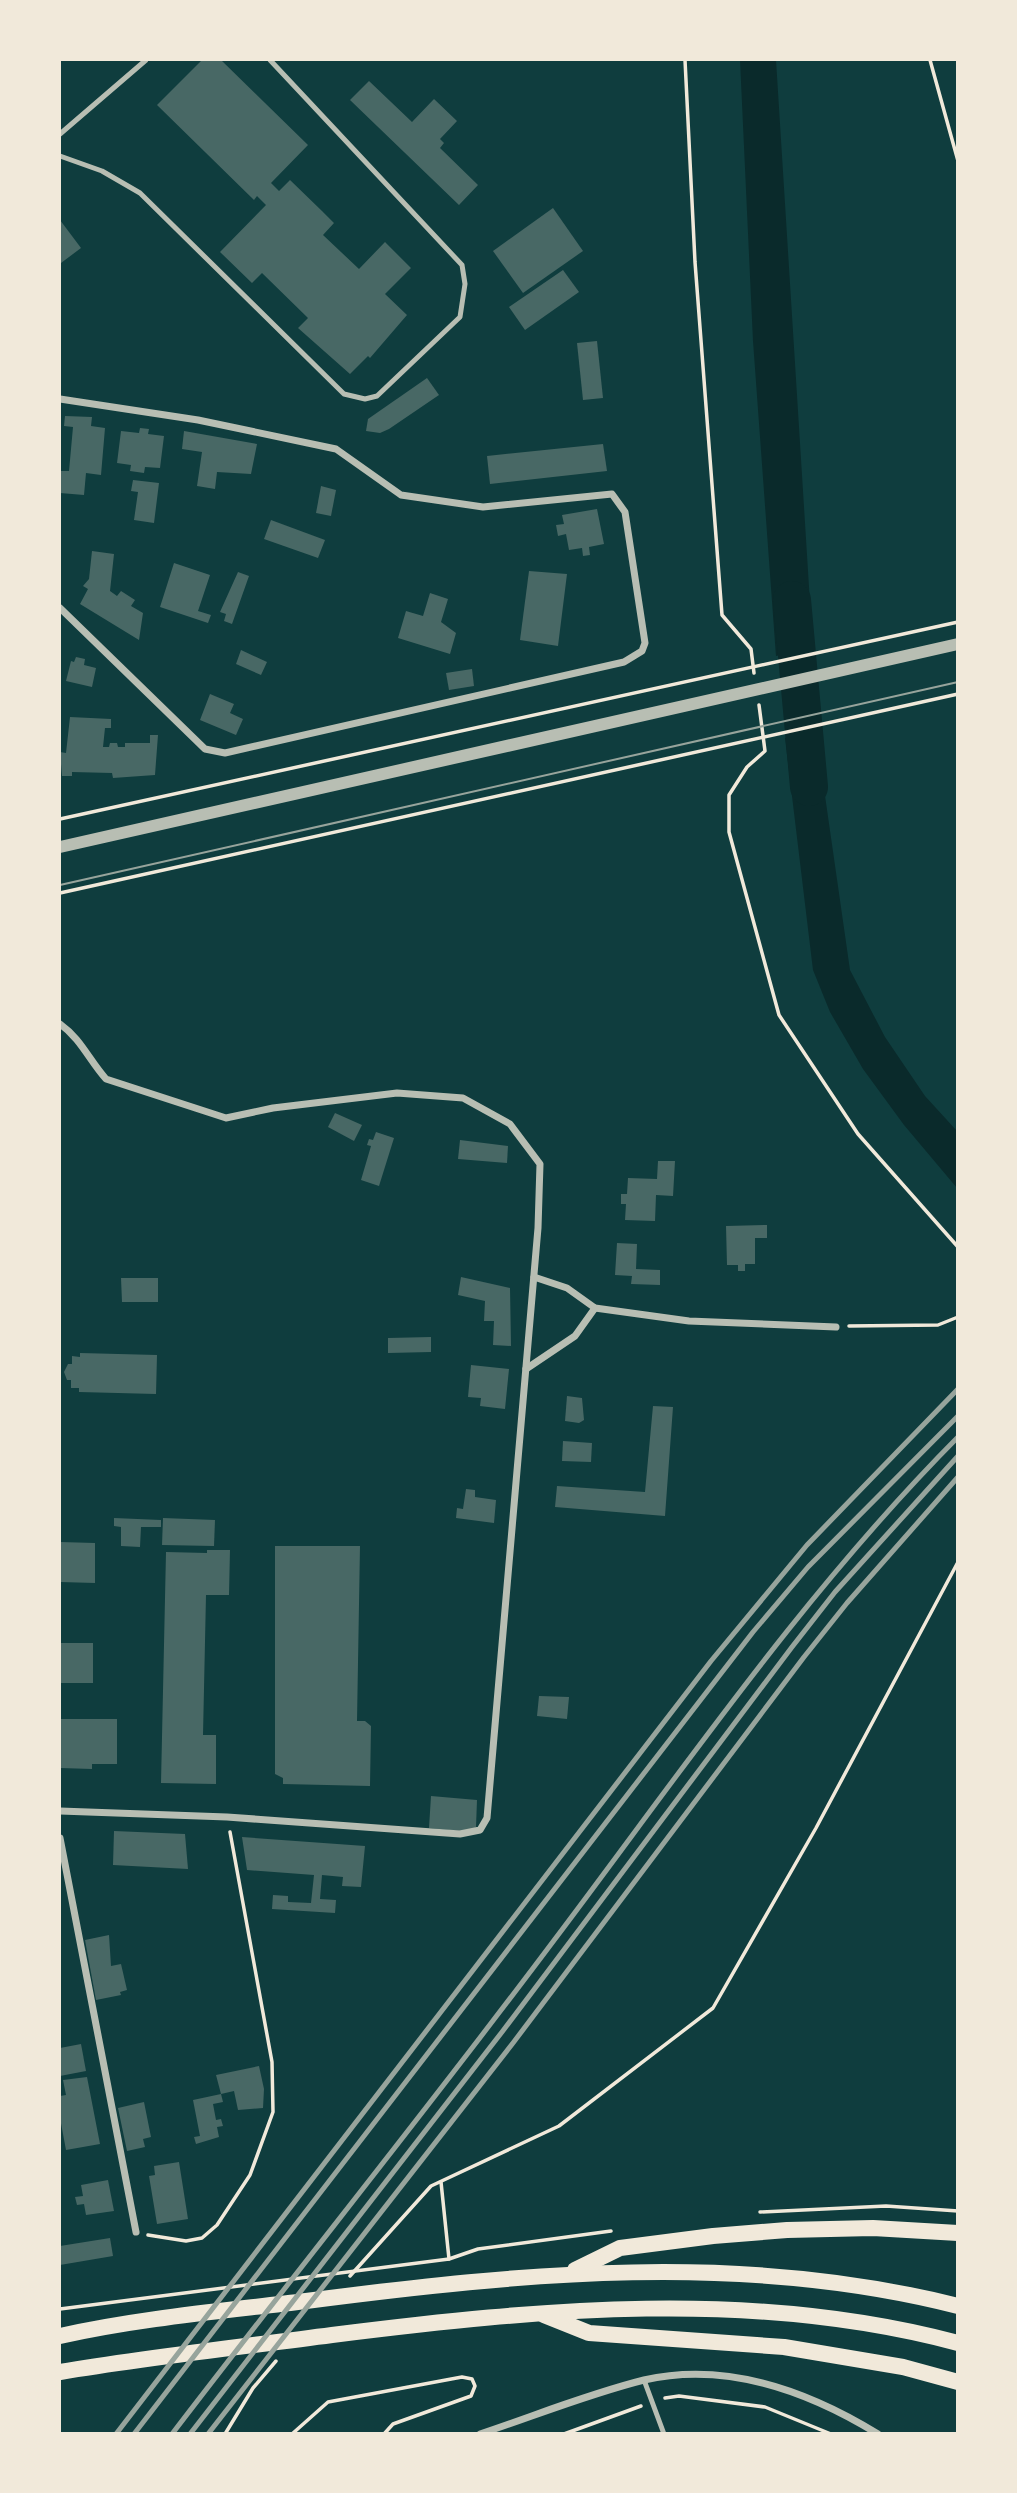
<svg xmlns="http://www.w3.org/2000/svg" width="1017" height="2493" font-family="Jost,sans-serif">
<rect width="100%" height="100%" fill="#0f3d3e"/>
<g fill="#0a2a2b">
<path d="M740,60H776L810,603L813,648L776,656L753,341Z"/>
<path d="M816,733L850,970L885,1037L925,1096L957,1131V1188L904,1125L863,1069L830,1012L813,970L785,738Z"/>
</g>
<g fill="none" stroke-linecap="round" stroke-linejoin="round">
<path stroke="#0a2a2b" stroke-width="38" d="M792,600L809,787"/>
</g>
<g fill="#486865">
<path d="M202,60H221L308,145L271,183L279,191L290,180L322,211L334,223L323,235L359,269L385,242L411,268L385,294L407,315L370,358L368,356L350,374L298,328L308,318L262,273L252,283L220,252L266,205L257,196L254,200L157,105Z"/>
<path d="M369,81L412,122L434,99L457,121L440,139L444,143L440,148L478,185L459,205L350,100Z"/>
<path d="M553,208L583,251L523,293L493,251Z"/>
<path d="M60,220L81,248L61,263L60,260Z"/>
<path d="M563,270L579,292L525,330L509,307Z"/>
<path d="M597,341L603,398L583,400L577,343Z"/>
<path d="M427,378L439,395L389,429L380,433L366,431L368,419Z"/>
<path d="M65,416L92,417L91,426L105,428L101,475L86,473L84,495L60,493V471H69L73,427L64,426Z"/>
<path d="M140,428L149,429L148,434L164,436L160,468L145,467L144,473L130,471L131,465L117,463L121,431L139,433Z"/>
<path d="M184,431L257,444L251,474L217,472L215,489L197,486L202,452L182,449Z"/>
<path d="M603,444L607,471L490,484L487,456Z"/>
<path d="M133,480L159,483L154,523L134,520L138,492L131,491Z"/>
<path d="M321,486L336,490L331,516L316,513Z"/>
<path d="M597,509L604,544L589,547L590,555L583,556L582,548L569,550L566,534L558,536L556,525L564,524L562,515Z"/>
<path d="M271,520L325,540L318,558L264,539Z"/>
<path d="M92,551L114,554L110,591L117,596L121,591L135,600L131,606L143,613L139,640L80,604L88,589L83,586L89,579Z"/>
<path d="M174,563L210,575L198,611L211,615L208,623L160,607Z"/>
<path d="M529,571L567,574L558,646L520,640Z"/>
<path d="M238,572L249,576L232,624L224,621L226,614L220,612Z"/>
<path d="M430,593L448,599L441,622L456,633L450,654L398,638L406,611L423,616Z"/>
<path d="M241,650L267,662L261,675L236,664Z"/>
<path d="M76,657L85,659L84,665L96,668L92,687L66,681L71,661L74,662Z"/>
<path d="M472,669L474,686L449,690L446,673Z"/>
<path d="M210,694L234,704L230,713L243,719L236,735L200,720Z"/>
<path d="M70,717L111,719V728H105L103,747H109L110,743H117L118,747H125V743H150V735H158L155,775L113,778L112,773L72,772V776H62L60,752L66,753Z"/>
<path d="M335,1113L362,1125L354,1141L328,1127Z"/>
<path d="M376,1132L394,1138L379,1186L361,1180L371,1146L367,1145L369,1139L373,1140Z"/>
<path d="M460,1140L508,1146L507,1163L458,1159Z"/>
<path d="M658,1161H675L673,1196L656,1195L655,1221L625,1220L626,1204H621V1194H627L628,1178L657,1179Z"/>
<path d="M767,1225V1238H755V1264H745V1271H738V1265H727L726,1226Z"/>
<path d="M617,1243L637,1244L636,1269L660,1270V1285L631,1284L632,1276L615,1275Z"/>
<path d="M461,1277L510,1288L511,1346L493,1345L494,1321H484L485,1301L458,1295Z"/>
<path d="M121,1278H158V1302H122Z"/>
<path d="M431,1337V1352L388,1353V1338Z"/>
<path d="M80,1353L157,1355L156,1394L79,1392V1388H71V1380H67L64,1372L68,1364H72V1356L80,1357Z"/>
<path d="M471,1365L509,1369L505,1409L480,1406L481,1398L468,1397Z"/>
<path d="M567,1396L582,1398L584,1420L579,1423L565,1421Z"/>
<path d="M653,1406L673,1407L665,1516L555,1507L557,1486L645,1492Z"/>
<path d="M563,1441L592,1443L591,1462L562,1461Z"/>
<path d="M466,1489L475,1490V1497L496,1500L494,1523L456,1518L457,1508L463,1509Z"/>
<path d="M114,1518L161,1520V1527H141L140,1547L121,1546V1527L114,1526Z"/>
<path d="M163,1518L215,1520L214,1546L162,1545Z"/>
<path d="M60,1542L95,1543V1583L60,1582Z"/>
<path d="M275,1546H360L357,1721H365L371,1726L370,1786L283,1784V1778L275,1774Z"/>
<path d="M207,1550H230L229,1595H206L203,1735H216V1784L161,1783L166,1552L207,1553Z"/>
<rect x="60" y="1643" width="33" height="40"/>
<path d="M539,1696L569,1697L567,1719L537,1716Z"/>
<path d="M60,1719H117V1764H92V1769L60,1768Z"/>
<path d="M431,1796L477,1800L476,1827L470,1832L429,1828Z"/>
<path d="M114,1831L185,1834L188,1869L113,1865Z"/>
<path d="M242,1837L365,1846L361,1887L342,1886L343,1877L322,1875L320,1899L336,1900L335,1913L272,1909L273,1895L288,1896V1902L311,1903L314,1875L247,1870Z"/>
<path d="M109,1935L111,1966L121,1964L127,1990L120,1992L121,1995L96,2000L85,1940Z"/>
<path d="M81,2044L86,2071L60,2076V2048Z"/>
<path d="M259,2066L264,2089L263,2108L238,2110L234,2091L221,2094L223,2102L213,2104L216,2120L221,2119L223,2126L217,2127L219,2137L196,2144L194,2137L200,2136L193,2100L221,2094L216,2075Z"/>
<path d="M87,2077L100,2144L66,2150L60,2118V2096L66,2095L63,2080Z"/>
<path d="M144,2102L151,2137L143,2139L145,2147L127,2151L118,2108Z"/>
<path d="M179,2162L188,2219L157,2224L149,2176L155,2175L154,2166Z"/>
<path d="M108,2180L114,2211L86,2215L84,2204L77,2205L75,2197L83,2196L81,2185Z"/>
<path d="M110,2238L113,2256L60,2265V2246Z"/>
</g>
<g fill="none" stroke-linecap="round" stroke-linejoin="round">
<g stroke="#f1e9da" stroke-width="3.5">
<path d="M685,60L695,262L722,615L751,649L754,673"/>
<path d="M930,60L958,161"/>
<path d="M759,705L765,751L747,767L729,795V832L779,1015L858,1134L958,1247"/>
<path d="M60,819L958,622"/>
<path d="M60,893L958,694"/>
<path d="M849,1326L938,1325L958,1317"/>
<path d="M441,2182L449,2259"/>
<path d="M760,2212L886,2206L958,2211"/>
<path d="M148,2235L186,2241L202,2238L217,2225L250,2175L273,2112L272,2062L230,1832"/>
<path d="M350,2276L431,2186L559,2126L713,2008L816,1828L958,1562"/>
<path d="M60,2309L449,2259L478,2249L611,2231"/>
<path d="M665,2398L679,2396L765,2407L831,2434"/>
<path d="M225,2434L253,2388L276,2361"/>
<path d="M292,2434L328,2402L462,2377L472,2379L475,2386L471,2396L393,2424L384,2434"/>
<path d="M564,2434L641,2406"/>
</g>
<g stroke="#b8beb3" stroke-width="5">
<path d="M60,134L146,60"/>
<path d="M60,156L102,171L140,193L344,394L365,399L377,396L460,317L465,284L462,265L270,60"/>
<path d="M644,2380L664,2434"/>
</g>
<g stroke="#b8beb3" stroke-width="7">
<path d="M60,399L198,420L336,449L401,495L483,507L612,494L625,512L645,643L642,651L624,662L225,753L205,749L60,608"/>
<path d="M60,1024C81,1039 89,1060 106,1079L226,1118L273,1108L397,1093L463,1098L510,1124L540,1164L538,1228L487,1818L480,1830L460,1834L227,1817L60,1811"/>
<path d="M534,1277L567,1288L595,1308L689,1321L836,1327"/>
<path d="M526,1369L575,1336L595,1308"/>
<path d="M60,1838L136,2232"/>
<path d="M480,2434C534,2416 588,2394 644,2380C727,2361 808,2391 878,2434"/>
</g>
<path stroke="#b8beb3" stroke-width="12" d="M60,847L958,644"/>
<g stroke="#f1e9da" stroke-width="16">
<path d="M575,2270L620,2248L713,2236L787,2230L873,2228L958,2233"/>
<path d="M544,2315L589,2333L784,2347L903,2367L958,2382"/>
<path d="M60,2336C140,2318 224,2311 306,2301C523,2273 742,2251 958,2306"/>
<path d="M60,2372C150,2357 241,2347 332,2335C541,2309 752,2288 958,2343"/>
</g>
<path stroke="#97a49c" stroke-width="2" d="M60,885L958,682"/>
<g stroke="#97a49c" stroke-width="5">
<path d="M116,2434L711,1661L807,1545L958,1389"/>
<path d="M134,2434L753,1632L808,1567L958,1416"/>
<path d="M172,2434C299,2268 430,2106 555,1939C684,1768 806,1590 958,1437"/>
<path d="M190,2434L502,2032L792,1647L835,1592L958,1456"/>
<path d="M208,2434L513,2043L804,1657L847,1603L958,1477"/>
</g>
</g>
<rect width="1017" height="2493" fill="none" stroke="#f1e9da" stroke-width="122"/>
</svg>
